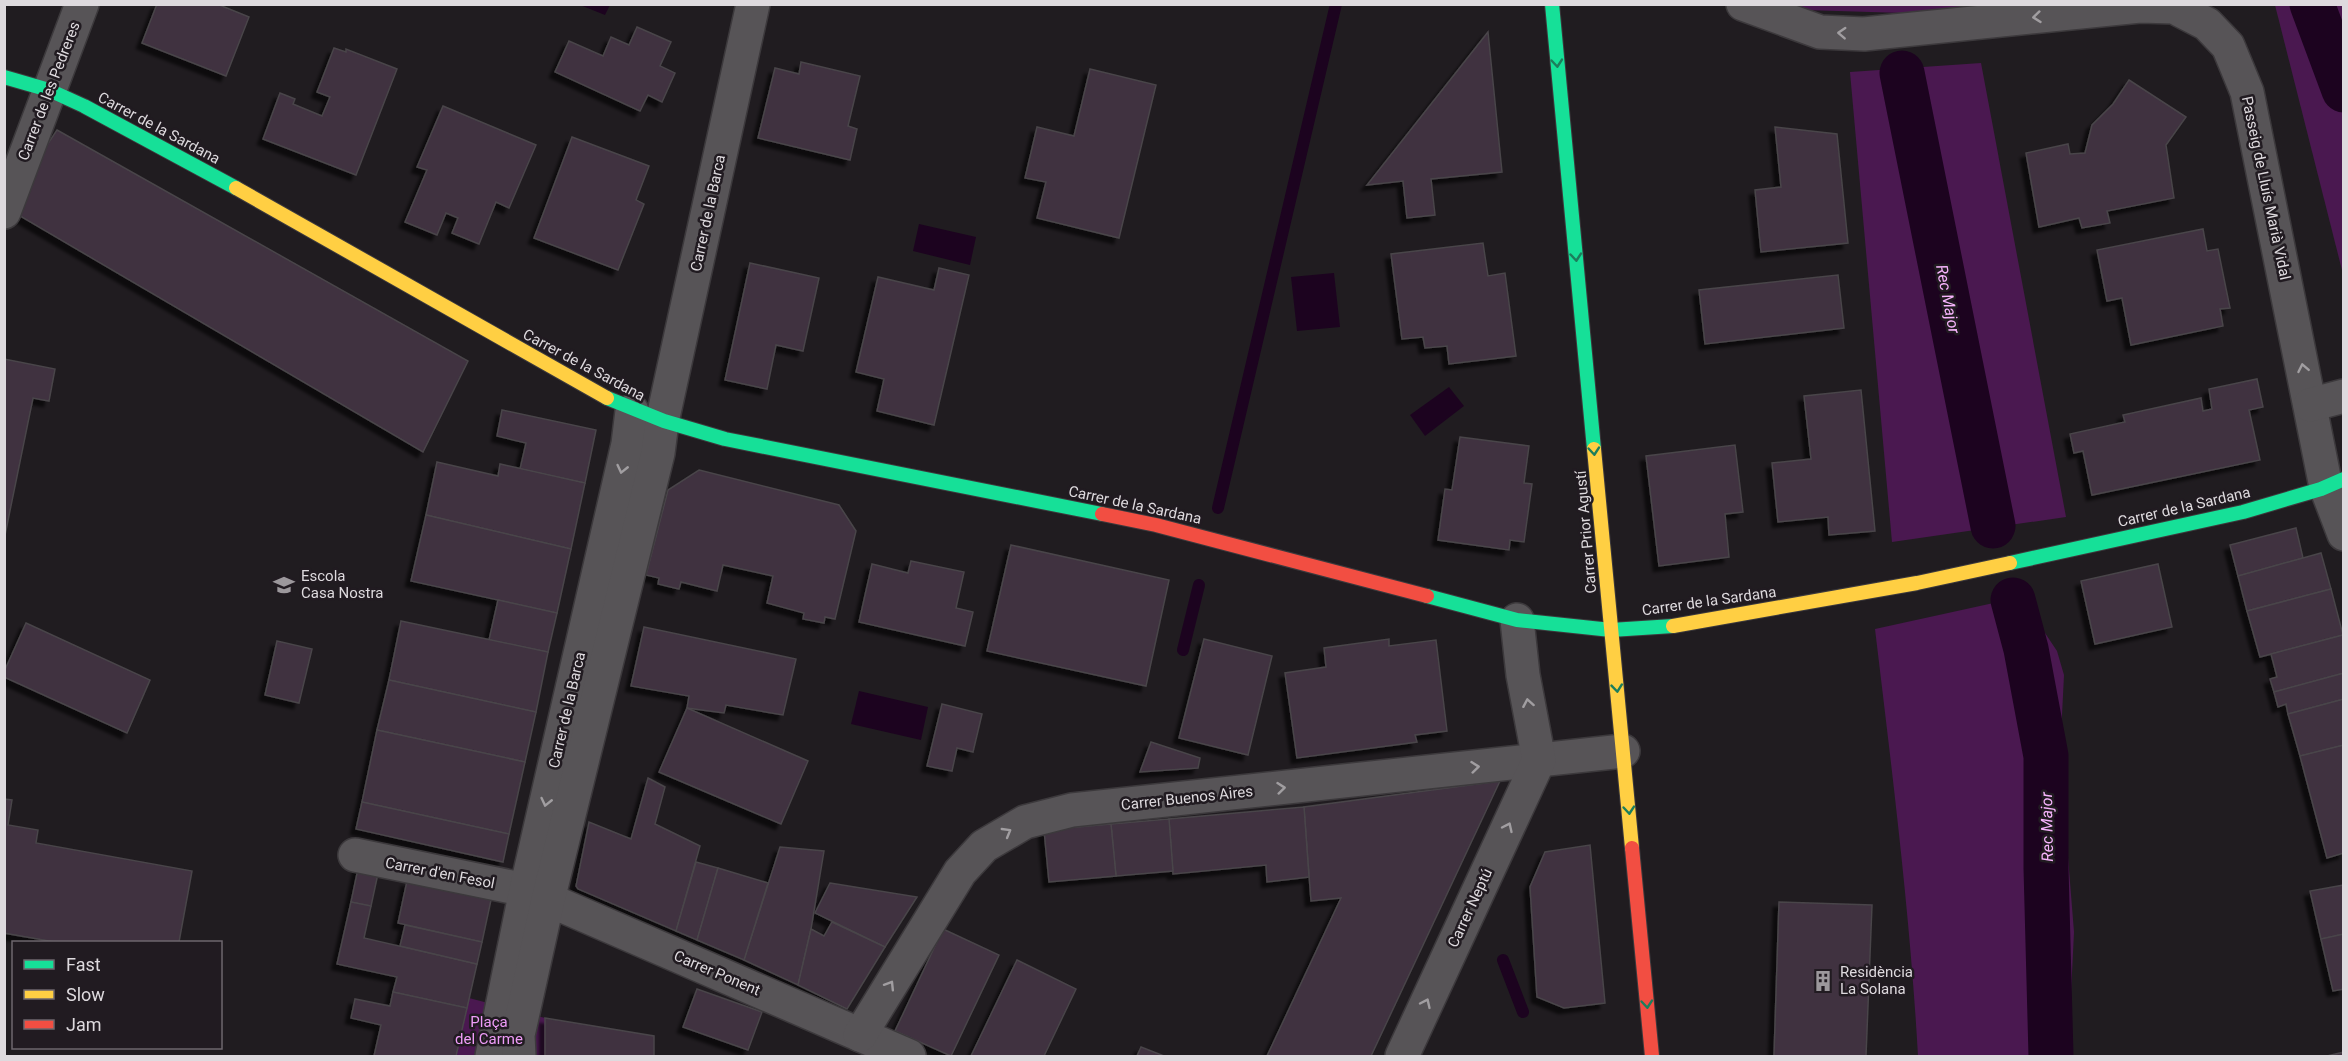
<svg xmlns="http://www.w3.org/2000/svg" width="2348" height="1061" font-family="Roboto,sans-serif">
<defs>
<filter id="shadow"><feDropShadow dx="-5.5" dy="5.5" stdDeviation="1.5" flood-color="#0009"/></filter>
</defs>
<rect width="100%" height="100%" fill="#201c20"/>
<g fill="#4a1850">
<path d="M1787,5H2023L1936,14L1805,10Z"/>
<path d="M2275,5H2343V274Z"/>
<path d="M1981,63L2066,517L1892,542L1850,72Z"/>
<path d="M2021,597L2057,651L2064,675L2061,735L2063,795L2074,932L2068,1056H1918C1910,913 1892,771 1875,629Z"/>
<path d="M469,998L545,1018V1056H456Z"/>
</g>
<g fill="#1c031f">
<path d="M580,5L610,4V5L605,15Z"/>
<path d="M919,224L976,237L970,265L913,251Z"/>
<path d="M1334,273L1340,327L1297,331L1291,277Z"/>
<path d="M1449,387L1464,406L1425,436L1410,415Z"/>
<path d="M859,691L928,707L921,740L851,724Z"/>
</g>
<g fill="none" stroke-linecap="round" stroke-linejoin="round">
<g stroke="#1c031f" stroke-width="12">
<path d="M1218,508L1336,4"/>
<path d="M1183,650L1199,585"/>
<path d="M1503,960L1523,1012"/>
</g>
<g stroke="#1c031f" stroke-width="45">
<path d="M2312,4L2344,90"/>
<path d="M1902,73L1993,526"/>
<path d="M2013,600L2026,649L2046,756V868L2051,1056"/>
</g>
</g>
<g fill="#3f3140" stroke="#494549" stroke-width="1.5" filter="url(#shadow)">
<path d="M157,4H217L249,17L226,76L142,43Z"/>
<path d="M637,27L671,42L660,66L675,73L662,102L648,95L640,111L555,72L569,41L603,56L611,37L629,45Z"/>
<path d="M1488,32L1502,172L1431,179L1435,215L1407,218L1403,181L1367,185Z"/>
<path d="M334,48L346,52V49L397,69L356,175L263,139L280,93L295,99L293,104L322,116L330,97L317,92Z"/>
<path d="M801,62L860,76L848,126L857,129L850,160L758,138L775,68L799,74Z"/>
<path d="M1090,69L1156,85L1119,238L1037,218L1046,182L1025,178L1037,127L1074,136Z"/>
<path d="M2129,80L2186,117L2166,145L2174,198L2107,211L2110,223L2082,228L2079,218L2039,227L2026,153L2068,144L2070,154L2085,153L2092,125L2113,104Z"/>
<path d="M443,106L536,145L509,208L496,202L479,244L452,233L458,218L446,213L437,235L405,222L427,170L417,167Z"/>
<path d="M1775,127L1837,134L1848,243L1761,252L1755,190L1781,187Z"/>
<path d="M57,130L468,361L423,452L15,213L43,151Z"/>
<path d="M572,137L649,166L636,200L644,204L618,270L534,238Z"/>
<path d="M2203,229L2207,251L2218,249L2230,308L2220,309L2223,326L2131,345L2122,298L2107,301L2097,250Z"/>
<path d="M1483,243L1488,276L1505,273L1516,356L1449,364L1447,346L1425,348L1423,337L1402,339L1391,254Z"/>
<path d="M750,263L819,278L803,351L776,345L767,389L725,380Z"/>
<path d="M939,268L969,275L934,425L877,411L884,379L856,372L878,277L934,290Z"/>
<path d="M1838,275L1844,328L1705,344L1699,290Z"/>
<path d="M4,359L55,369L49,401L33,398L4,540Z"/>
<path d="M2257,379L2263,407L2249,410L2260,460L2092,495L2083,451L2074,453L2070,434L2125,422L2123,415L2201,398L2203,411L2212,409L2209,389Z"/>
<path d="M1861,390L1875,531L1829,535L1828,517L1778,522L1772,463L1811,459L1804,396Z"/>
<path d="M502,410L596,430L585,483L520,469L526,443L497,436Z"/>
<path d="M1460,437L1529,446L1524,483L1532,484L1524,542L1510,540L1509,550L1438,540L1445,489L1452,490Z"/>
<path d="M1735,445L1743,512L1725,514L1729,557L1659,566L1646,456Z"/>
<path d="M437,462L498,476L500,464L585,483L571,549L426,515Z"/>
<path d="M699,470L839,505L856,531L835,619L825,617L824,623L803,619L804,613L767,603L773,576L723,565L717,591L681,582L679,589L658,584L659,578L646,575L668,490Z"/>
<path d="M426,515L571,549L557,613L411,581Z"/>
<path d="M2296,528L2303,558L2238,576L2230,545Z"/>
<path d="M1011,545L1169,580L1146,686L987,651Z"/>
<path d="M2321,553L2331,589L2247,611L2238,576Z"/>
<path d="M911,561L964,572L956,608L973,612L965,646L859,622L872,564L908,573Z"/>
<path d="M2158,564L2172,627L2095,644L2081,581Z"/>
<path d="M2331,589L2343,635L2260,657L2247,611Z"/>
<path d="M498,600L557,613L548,652L489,640Z"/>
<path d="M401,621L548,652L536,712L389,680Z"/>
<path d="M26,623L150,680L127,733L4,677V672Z"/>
<path d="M644,627L796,659L783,715L726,705L724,713L687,708L689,696L631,686Z"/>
<path d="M2343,635L2344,673L2274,692L2270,679L2277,677L2271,654Z"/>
<path d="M1204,639L1272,656L1248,755L1179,738Z"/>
<path d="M1389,639V646L1436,640L1447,731L1415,735L1417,742L1297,758L1285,673L1326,667L1324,648Z"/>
<path d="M277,641L312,649L299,703L265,695Z"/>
<path d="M2344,673V699L2288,714L2286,704L2278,707L2274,692Z"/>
<path d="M389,680L536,712L525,762L377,730Z"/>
<path d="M2344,699V745L2300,756L2288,714Z"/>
<path d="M942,704L982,714L973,752L957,748L952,771L927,766Z"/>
<path d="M687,708L808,761L781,824L659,772Z"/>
<path d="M377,730L525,762L509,834L362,802Z"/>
<path d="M1151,742L1200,758L1198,768L1140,772Z"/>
<path d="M2344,745V853L2327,858L2300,756Z"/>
<path d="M648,778L665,787L655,824L700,846L676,931L578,889L576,886L589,822L631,839Z"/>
<path d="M1500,781L1371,1056H1267L1341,898L1311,901L1304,807Z"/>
<path d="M4,799L12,800L8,825L38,830L36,843L192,871L179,942H55L4,933Z"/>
<path d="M362,802L509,834L503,862L356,829Z"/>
<path d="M1304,807L1309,877L1267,882L1266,865L1173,874L1169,819Z"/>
<path d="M1169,819L1173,871L1116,876L1111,824Z"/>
<path d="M1111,824L1116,876L1049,882L1044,830Z"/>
<path d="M1590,845L1605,1003L1564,1008L1537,997L1530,887L1545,852Z"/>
<path d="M780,847L824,851L811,929L798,985L744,960Z"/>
<path d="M696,862L718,868L697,940L676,931Z"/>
<path d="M359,864L379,869L371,906L351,902Z"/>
<path d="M718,868L768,883L744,960L697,940Z"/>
<path d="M407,881L491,900L482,942L398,923Z"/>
<path d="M830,883L917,897L885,947L815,913Z"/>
<path d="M2344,885V934L2321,939L2310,891Z"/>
<path d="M351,902L371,906L364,938L477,964L467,1008L393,992L397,977L337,964Z"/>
<path d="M1779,902L1872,905L1866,1056H1774Z"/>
<path d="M832,922L885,947L847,1009L798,985L811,929L824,936Z"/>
<path d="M405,925L482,942L477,964L400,946Z"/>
<path d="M943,929L999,955L951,1056L895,1031Z"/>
<path d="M2344,934V989L2333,991L2321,939Z"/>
<path d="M1017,960L1076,989L1044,1056H971Z"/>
<path d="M697,989L762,1012L748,1050L683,1027Z"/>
<path d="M393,992L467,1008L456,1056H374L381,1025L351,1018L355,999L390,1006Z"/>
<path d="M545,1018L654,1036V1056H545Z"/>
<path d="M1141,1047L1164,1056H1137Z"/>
<path d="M2344,1052V1056H2327Z"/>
</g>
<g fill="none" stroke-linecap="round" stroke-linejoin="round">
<defs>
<g id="street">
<path d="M1743,4L1820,32L1864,34L2140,6L2174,7L2207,24L2228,46L2247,92L2326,487L2344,534"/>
<path d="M4,212L82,4"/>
<path d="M2310,405L2344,396"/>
<path d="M355,855L526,890L909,1056"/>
<path d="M860,1035L960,872L984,846L1025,822L1072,810L1623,751"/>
<path d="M492,1056L526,890L628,444L632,411"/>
<path d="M519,1056L518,1035L548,900L658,453L662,422L753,4"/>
<path d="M1402,1056L1539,760L1523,675L1517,620"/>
</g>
<g id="fast">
<path d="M1552,4L1594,449"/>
<path d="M4,77L49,90L84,106L236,188"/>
<path d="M607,398L664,421L725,439L1102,514"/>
<path d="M2010,563L2243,512L2321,489L2344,479"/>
<path d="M1427,596L1517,620L1611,630L1673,626"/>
</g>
<g id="slow">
<path d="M236,188L607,398"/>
<path d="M1594,449L1632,848"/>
<path d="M1673,626L1917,583L2010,563"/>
</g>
<g id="jam">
<path d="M1102,514L1156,525L1427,596"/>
<path d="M1632,848L1652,1056"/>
</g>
</defs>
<use href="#street" stroke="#3c393c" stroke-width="36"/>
<use href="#fast" stroke="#3c393c" stroke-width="16"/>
<use href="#slow" stroke="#3c393c" stroke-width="16"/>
<use href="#jam" stroke="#3c393c" stroke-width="16"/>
<use href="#street" stroke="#575457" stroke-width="33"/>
<use href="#fast" stroke="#16e098" stroke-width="14"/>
<use href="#slow" stroke="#ffcf43" stroke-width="14"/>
<use href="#jam" stroke="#f24e42" stroke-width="14"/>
</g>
<defs><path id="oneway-chevron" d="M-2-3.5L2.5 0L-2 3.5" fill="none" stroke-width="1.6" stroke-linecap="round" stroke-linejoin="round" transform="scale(1.5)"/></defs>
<g stroke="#a19ea1">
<use href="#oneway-chevron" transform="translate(2037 17) rotate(174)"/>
<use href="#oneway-chevron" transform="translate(1842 33) rotate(-177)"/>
<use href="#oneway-chevron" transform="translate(2303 368) rotate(-101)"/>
<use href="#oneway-chevron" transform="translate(622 469) rotate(103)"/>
<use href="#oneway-chevron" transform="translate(1528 703) rotate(-100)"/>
<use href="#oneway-chevron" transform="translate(1475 767) rotate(-6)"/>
<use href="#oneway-chevron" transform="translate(1281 788) rotate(-6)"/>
<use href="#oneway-chevron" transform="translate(546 802) rotate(103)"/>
<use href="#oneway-chevron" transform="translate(1508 827) rotate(-65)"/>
<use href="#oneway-chevron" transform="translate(1007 832) rotate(-30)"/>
<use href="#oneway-chevron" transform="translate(890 985) rotate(-58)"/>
<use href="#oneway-chevron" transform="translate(1426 1003) rotate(-65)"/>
</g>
<g stroke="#1c7e5c">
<use href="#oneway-chevron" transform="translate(1557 63) rotate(85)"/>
<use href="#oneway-chevron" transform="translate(1576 257) rotate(85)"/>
<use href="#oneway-chevron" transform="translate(1594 451) rotate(85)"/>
<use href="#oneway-chevron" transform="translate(1617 688) rotate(84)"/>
<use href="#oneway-chevron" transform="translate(1629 810) rotate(85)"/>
<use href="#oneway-chevron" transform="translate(1647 1004) rotate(85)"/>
</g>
<defs>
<symbol id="school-bare" viewBox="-9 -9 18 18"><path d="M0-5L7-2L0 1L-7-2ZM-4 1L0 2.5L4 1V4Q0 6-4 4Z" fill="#9c989c" stroke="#211b21" stroke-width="2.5" paint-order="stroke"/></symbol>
<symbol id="building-bare" viewBox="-9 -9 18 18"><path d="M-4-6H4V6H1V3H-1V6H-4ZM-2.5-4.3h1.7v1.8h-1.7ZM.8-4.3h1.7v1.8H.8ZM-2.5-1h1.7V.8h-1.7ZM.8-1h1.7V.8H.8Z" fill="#9c989c" stroke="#211b21" stroke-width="2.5" paint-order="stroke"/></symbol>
</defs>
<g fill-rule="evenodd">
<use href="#school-bare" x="269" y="570" width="30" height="30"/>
<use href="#building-bare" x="1808" y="966" width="30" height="30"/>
</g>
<g text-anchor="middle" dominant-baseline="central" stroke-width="5" stroke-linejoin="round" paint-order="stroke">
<g font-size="15" fill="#dedade" stroke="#211b21">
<text transform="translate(49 91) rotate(-69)">Carrer de les Pedreres</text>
<text transform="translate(159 128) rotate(28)">Carrer de la Sardana</text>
<text transform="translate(2266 188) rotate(78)">Passeig de Lluís Marià Vidal</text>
<text transform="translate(708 213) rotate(-78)">Carrer de la Barca</text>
<text transform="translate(584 365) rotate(28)">Carrer de la Sardana</text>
<text transform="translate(1135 505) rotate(12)">Carrer de la Sardana</text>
<text transform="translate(2184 507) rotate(-13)">Carrer de la Sardana</text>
<text transform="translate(1586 532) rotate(-95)">Carrer Prior Agustí</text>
<text transform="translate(1709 601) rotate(-8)">Carrer de la Sardana</text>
<text transform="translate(567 710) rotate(-77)">Carrer de la Barca</text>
<text transform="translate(1187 798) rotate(-6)">Carrer Buenos Aires</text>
<text transform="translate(440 873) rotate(11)">Carrer d'en Fesol</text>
<text transform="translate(1470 908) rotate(-65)">Carrer Neptú</text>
<text transform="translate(717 973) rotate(23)">Carrer Ponent</text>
</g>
<g font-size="15" fill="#dedade" stroke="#211b21" text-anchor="start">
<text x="301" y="576">Escola<tspan x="301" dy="17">Casa Nostra</tspan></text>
<text x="1840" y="972">Residència<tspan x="1840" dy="17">La Solana</tspan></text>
</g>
<g font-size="15" fill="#ef9cf8" stroke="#211b21">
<text x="489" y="1022">Plaça<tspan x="489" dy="17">del Carme</tspan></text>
</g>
<g font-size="16" font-style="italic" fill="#f7b4fd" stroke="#211b21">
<text transform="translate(1948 299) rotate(79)">Rec Major</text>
<text transform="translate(2047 827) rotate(-91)">Rec Major</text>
</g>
</g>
<rect width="2348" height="1061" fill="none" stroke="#dedade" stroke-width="12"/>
<rect x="12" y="941" width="210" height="108" fill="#211b21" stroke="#6d676d" stroke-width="1.5"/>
<rect x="24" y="960" width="30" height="9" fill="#16e098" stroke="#6d676d" stroke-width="1.5"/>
<text x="66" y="971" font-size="18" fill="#dedade">Fast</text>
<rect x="24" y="990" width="30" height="9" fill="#ffcf43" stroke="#6d676d" stroke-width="1.5"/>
<text x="66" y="1001" font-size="18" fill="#dedade">Slow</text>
<rect x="24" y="1020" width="30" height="9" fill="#f24e42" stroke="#6d676d" stroke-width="1.5"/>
<text x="66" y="1031" font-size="18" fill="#dedade">Jam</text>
</svg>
